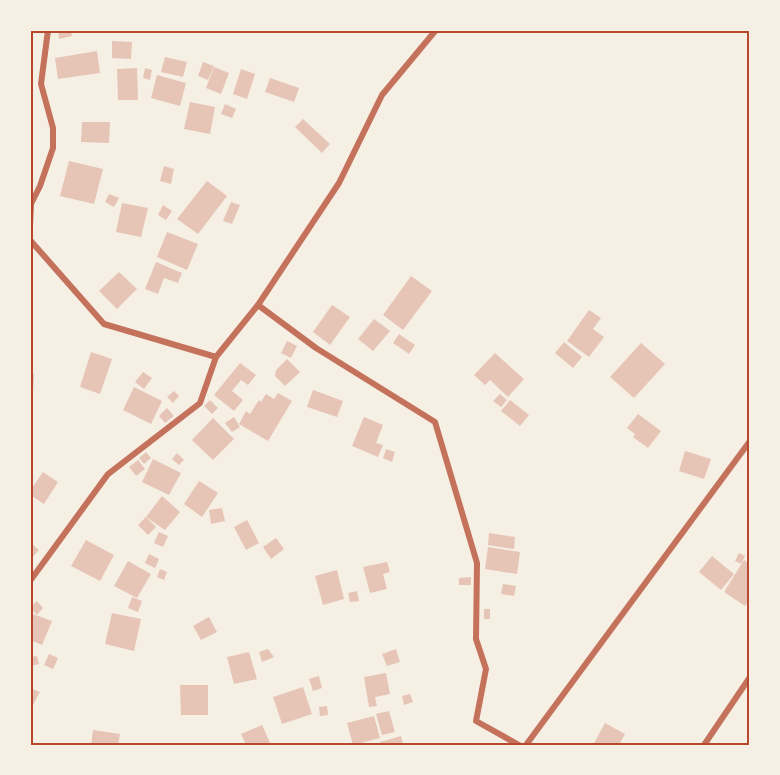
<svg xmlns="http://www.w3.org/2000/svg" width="780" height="775" font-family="'PT Sans Narrow',sans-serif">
<rect width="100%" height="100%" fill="#f6efe4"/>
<g fill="#e6c5b7">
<path d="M58,30H71L72,36L59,39Z"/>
<path d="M112,41L132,42L131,59L112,58Z"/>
<path d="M97,51L100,73L58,79L55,58Z"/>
<path d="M165,57L187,62L183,77L161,72Z"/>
<path d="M203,62L214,66L208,80L198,76Z"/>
<path d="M214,67L229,73L221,94L206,88Z"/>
<path d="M137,68L138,100H118L117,69Z"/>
<path d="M145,68L152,70L150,80L143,78Z"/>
<path d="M241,69L255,74L247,99L233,94Z"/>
<path d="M157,75L186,83L180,106L151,98Z"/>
<path d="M270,78L299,88L294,102L265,92Z"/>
<path d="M190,102L215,107L210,134L184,129Z"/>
<path d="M225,104L236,109L232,118L221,114Z"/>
<path d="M303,119L330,144L322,153L295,127Z"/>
<path d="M82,122H110L109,143L81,142Z"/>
<path d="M69,161L103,169L94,204L60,196Z"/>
<path d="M164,166L174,169L171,184L160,181Z"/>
<path d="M207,181L227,196L198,234L177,219Z"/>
<path d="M109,194L119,198L114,207L105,202Z"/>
<path d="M231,202L240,205L232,224L223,221Z"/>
<path d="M122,203L148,208L141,237L116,232Z"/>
<path d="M163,205L172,211L166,220L158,215Z"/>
<path d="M167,232L198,244L187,270L157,257Z"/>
<path d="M156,262L182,273L178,283L164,278L158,294L145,289Z"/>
<path d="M119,272L137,289L117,309L99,291Z"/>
<path d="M411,276L432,291L403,330L383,315Z"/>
<path d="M332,305L350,317L330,345L313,332Z"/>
<path d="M589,310L601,318L593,329L604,337L589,357L567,341Z"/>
<path d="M374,319L390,331L373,351L358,339Z"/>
<path d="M399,334L415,345L409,354L393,343Z"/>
<path d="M287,341L297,346L291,358L281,353Z"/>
<path d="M564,342L582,357L573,368L555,353Z"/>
<path d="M641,343L665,364L634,398L610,377Z"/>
<path d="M91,352L112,359L100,394L80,387Z"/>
<path d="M495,353L524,379L508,397L490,380L485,385L474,375Z"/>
<path d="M287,359L300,372L285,386L275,376L276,370Z"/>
<path d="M240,363L256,375L248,385L241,380L232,391L243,400L234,411L214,395Z"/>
<path d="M143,372L152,378L144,389L135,382Z"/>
<path d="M30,374H34L33,392H30Z"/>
<path d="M134,387L162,401L151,424L123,410Z"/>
<path d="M313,390L343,401L337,417L307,407Z"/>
<path d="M174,391L179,396L173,403L167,397Z"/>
<path d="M278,393L292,401L268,441L239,424L246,411L250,414L259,400L261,402L266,394L274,399Z"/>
<path d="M500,394L507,400L501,407L493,401Z"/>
<path d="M210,400L218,408L212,414L204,406Z"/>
<path d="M510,400L529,415L520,426L501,411Z"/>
<path d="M167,408L174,416L165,423L159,416Z"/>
<path d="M638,414L661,431L648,448L633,437L635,434L627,428Z"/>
<path d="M234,417L240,427L232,432L225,423Z"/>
<path d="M364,417L383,425L376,443L383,445L378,457L352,446Z"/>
<path d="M213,418L234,439L213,460L192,440Z"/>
<path d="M386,449L395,452L392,462L383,458Z"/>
<path d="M685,451L711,459L704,479L679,471Z"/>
<path d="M146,452L151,458L144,464L139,458Z"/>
<path d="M177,453L184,460L179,465L172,459Z"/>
<path d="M153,459L181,473L169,495L142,482Z"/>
<path d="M138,460L145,469L136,476L129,467Z"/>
<path d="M43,472L58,482L44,504L30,495V491Z"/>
<path d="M199,481L218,493L202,517L184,504Z"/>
<path d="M162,496L180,512L165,530L146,517Z"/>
<path d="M222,508L225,521L211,524L209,510Z"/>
<path d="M146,517L156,527L148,535L138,525Z"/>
<path d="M247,520L259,543L246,550L234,527Z"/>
<path d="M159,532L168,536L163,547L154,543Z"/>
<path d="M489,533L515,537L514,549L488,545Z"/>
<path d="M276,538L284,549L271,559L263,547Z"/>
<path d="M86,540L114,555L100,581L71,566Z"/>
<path d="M30,542L39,550L30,560Z"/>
<path d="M488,547L520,552L517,574L485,569Z"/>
<path d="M739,553L745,556L741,564L735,561Z"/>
<path d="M149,554L159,559L155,568L145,563Z"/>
<path d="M712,556L734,574L721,590L699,572Z"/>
<path d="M744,560L750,564V599L745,606L724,592Z"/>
<path d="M128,561L151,574L137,598L114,586Z"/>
<path d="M387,562L390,572L383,574L387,589L370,593L363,567Z"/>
<path d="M160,569L167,572L164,580L157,577Z"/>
<path d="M337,570L344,599L323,605L315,576Z"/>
<path d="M471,577V585H459V578Z"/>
<path d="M503,584L516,586L514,596L501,594Z"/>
<path d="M357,591L359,601L350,602L348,593Z"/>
<path d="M132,597L142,601L138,612L128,608Z"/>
<path d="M37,601L43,608L37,615L30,607Z"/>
<rect x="484" y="609" width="6" height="10"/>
<path d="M30,613L52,621L42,645L30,640Z"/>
<path d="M112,613L141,619L134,651L105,644Z"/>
<path d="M209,617L217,632L201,640L193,626Z"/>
<path d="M268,649L274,657L262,662L259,652Z"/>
<path d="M396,649L400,662L387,666L382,654Z"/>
<path d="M249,652L257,679L234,684L227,657Z"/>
<path d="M49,654L58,658L53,669L44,665Z"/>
<path d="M37,656L39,664L31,666L30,657Z"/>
<path d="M386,673L390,694L375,697L377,706L369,707L364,677Z"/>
<path d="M319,676L322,688L313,691L309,679Z"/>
<path d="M180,685H208V715H181Z"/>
<path d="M303,687L312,714L282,724L273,697Z"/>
<path d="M30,688L40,692L33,705L30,704Z"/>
<path d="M410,694L413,702L404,705L402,696Z"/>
<path d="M327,706L328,715L320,716L319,707Z"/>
<path d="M389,711L395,732L382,735L376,714Z"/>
<path d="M374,716L380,738L353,745L347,723Z"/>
<path d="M605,723L625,734L619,745H593Z"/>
<path d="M262,725L271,745H246L241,734Z"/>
<path d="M93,730L120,734L118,745H91Z"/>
<path d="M401,736L403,745H381L380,742Z"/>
</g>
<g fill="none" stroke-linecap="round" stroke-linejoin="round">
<g stroke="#c5725c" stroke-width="6">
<path d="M30,225L31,204L40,186L53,148V128L41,84L48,30"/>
<path d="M30,240L104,324L216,357L200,403L108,474L30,581"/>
<path d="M258,305L339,183L382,95L436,30"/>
<path d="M216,357L258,305L316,348L435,422L477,563L476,639L486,669L476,721L519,745"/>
<path d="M526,745L750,441"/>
<path d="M704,745L750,677"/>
</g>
</g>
<rect width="780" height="775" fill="none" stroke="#f6efe4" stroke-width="63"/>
<rect x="32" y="32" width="716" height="712" fill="none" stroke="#b5482f" stroke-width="2"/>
</svg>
